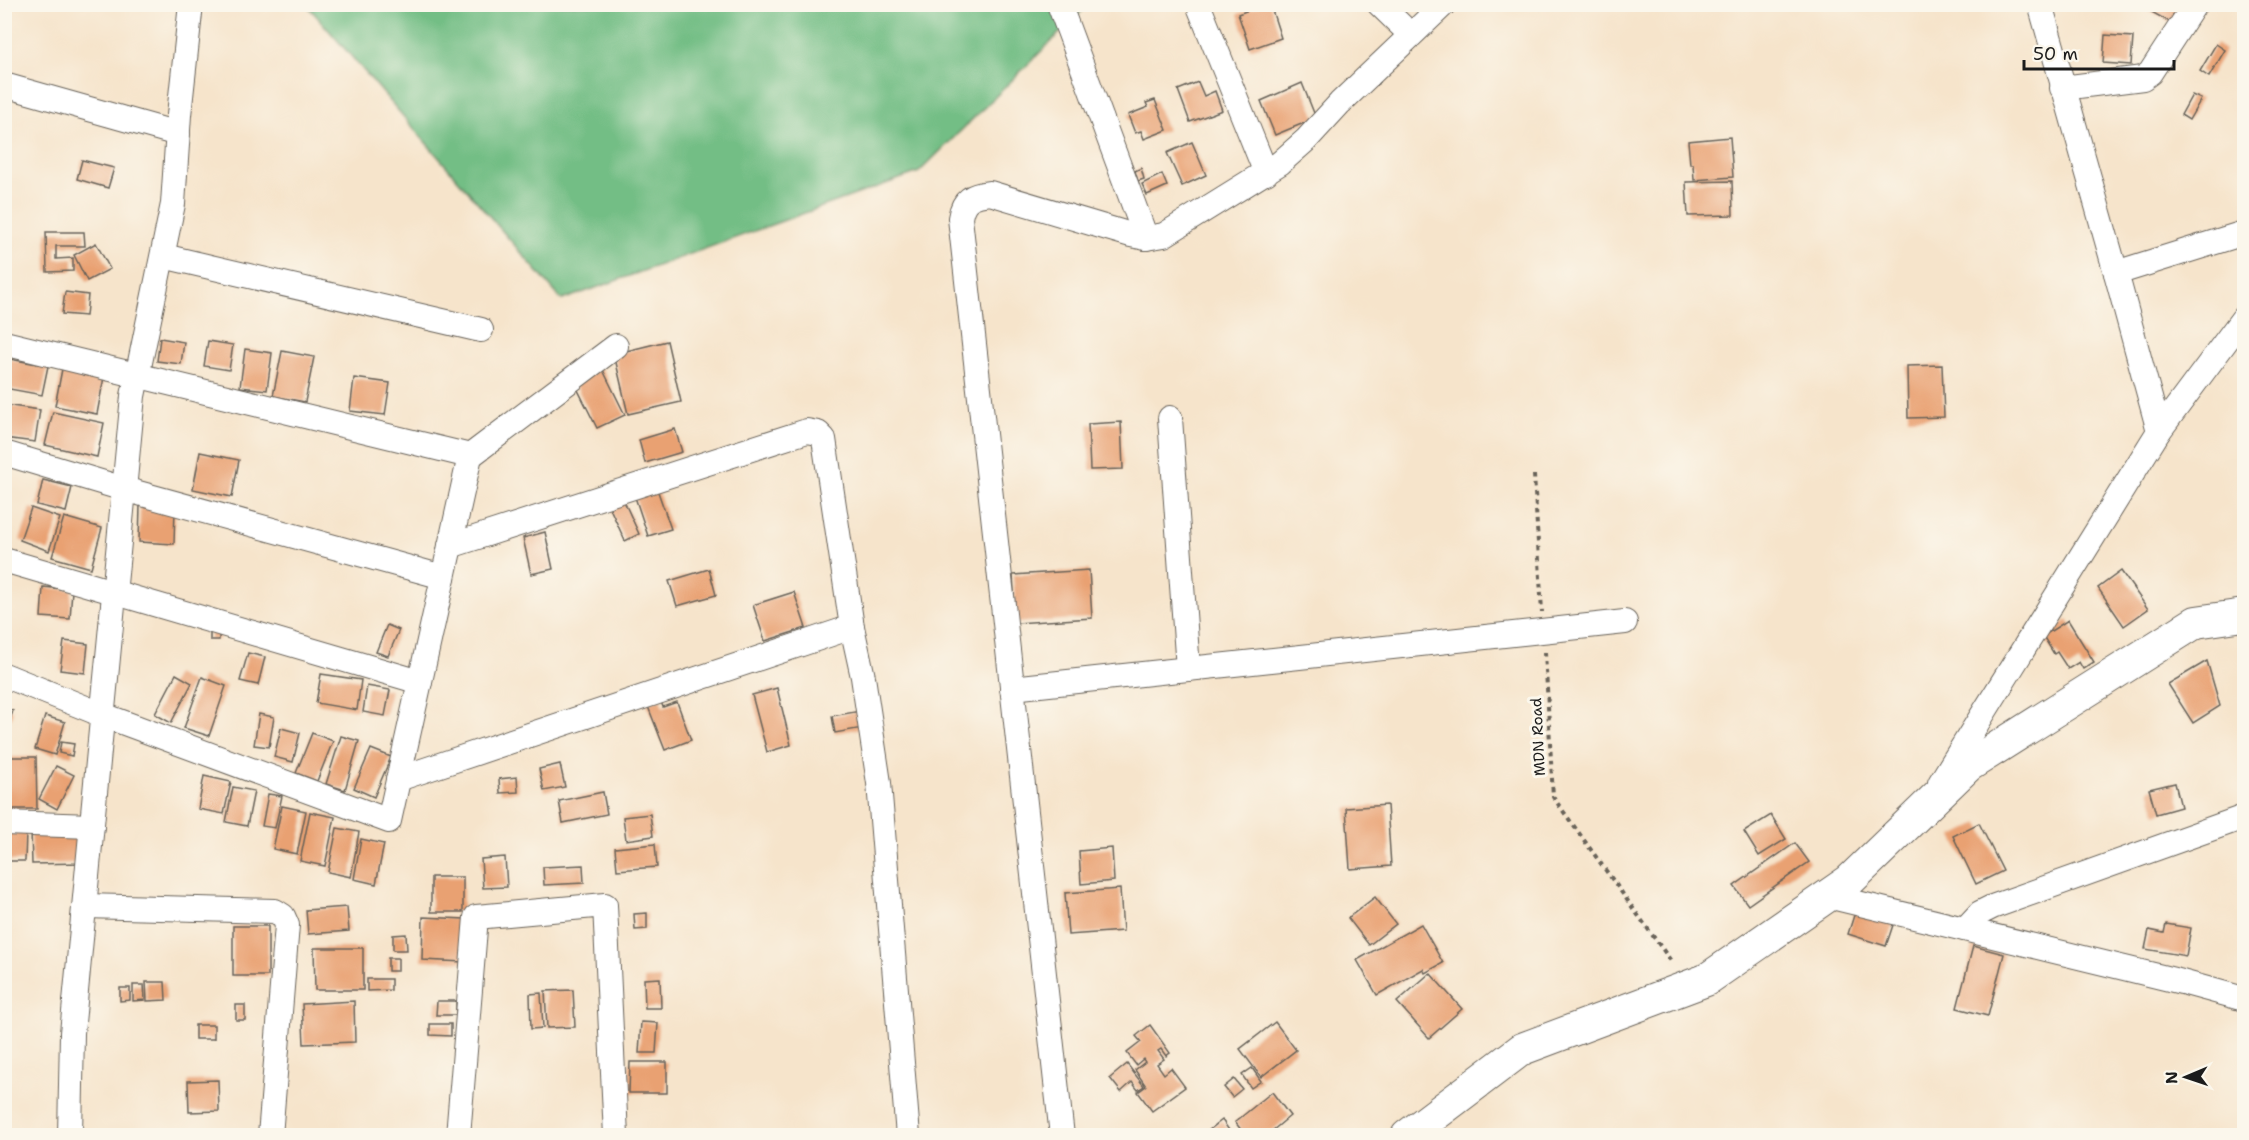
<svg xmlns="http://www.w3.org/2000/svg" width="2249" height="1140" font-family="'Shantell Sans',sans-serif">
<rect width="100%" height="100%" fill="#fbf7ec"/>
<filter id="ink" filterUnits="userSpaceOnUse"><feTurbulence type="fractalNoise" baseFrequency=".0167" numOctaves="2"/><feDisplacementMap in="SourceGraphic" scale="12" xChannelSelector="R" yChannelSelector="G"/><feConvolveMatrix kernelMatrix="1 2 1 2 8 2 1 2 1" color-interpolation-filters="sRGB"/></filter>
<filter id="wash" filterUnits="userSpaceOnUse"><feTurbulence type="fractalNoise" baseFrequency=".008" numOctaves="4" result="noise"/><feDisplacementMap in="SourceGraphic" scale="24" xChannelSelector="R" yChannelSelector="G"/><feGaussianBlur stdDeviation="1.35" result="paint"/><feColorMatrix in="noise" values="0 0 0 0 0 0 0 0 0 0 0 0 0 0 0 0 0 1.4 0 .05"/><feComposite in="paint" operator="in"/></filter>
<g filter="url(#wash)">
<rect width="100%" height="100%" fill="#f6e4cb"/>
<path fill="#73be85" stroke="#486d50" stroke-width="1.5" d="M307,5H1088L919,172L562,300Z"/>
<g id="blocks">
<g fill="#e9a172">
<path d="M1265,4H1270L1281,38L1250,49L1238,14Z"/>
<path d="M2151,4H2187L2175,25L2148,10Z"/>
<path d="M2105,35L2133,37L2131,65L2103,63Z"/>
<path d="M2216,44L2225,50L2209,77L2200,71Z"/>
<path d="M1198,82L1204,96L1215,91L1222,110L1190,122L1178,90Z"/>
<path d="M1302,83L1316,118L1275,135L1261,101Z"/>
<path d="M2192,95L2201,99L2189,120L2181,115Z"/>
<path d="M1155,100L1167,130L1144,139L1141,131L1135,133L1128,115L1148,107L1146,103Z"/>
<path d="M1730,137L1733,177L1694,180L1693,164H1690L1688,141Z"/>
<path d="M1192,142L1206,175L1182,186L1167,153Z"/>
<path d="M82,160L114,168L108,188L77,179Z"/>
<path d="M1141,168L1144,179L1138,181L1135,171Z"/>
<path d="M1162,174L1167,186L1147,195L1142,184Z"/>
<path d="M1732,181L1733,215L1688,216L1686,182Z"/>
<path d="M46,232H84L85,246H56V259L73,258V271L47,272Z"/>
<path d="M96,243L110,269L87,281L74,255Z"/>
<path d="M65,292L88,295L86,316L62,314Z"/>
<path d="M160,338L184,342L181,364L157,361Z"/>
<path d="M208,341L233,345L229,370L204,366Z"/>
<path d="M667,341L681,402L628,414L614,354Z"/>
<path d="M245,349L272,353L267,390L240,387Z"/>
<path d="M282,351L314,357L305,402L273,396Z"/>
<path d="M4,358L48,366L42,395L4,388Z"/>
<path d="M1942,365L1944,417L1908,418L1907,366Z"/>
<path d="M602,368L625,415L597,428L574,382Z"/>
<path d="M62,369L104,377L97,414L55,406Z"/>
<path d="M354,378L390,383L385,415L350,411Z"/>
<path d="M4,405L40,410L35,442L4,438Z"/>
<path d="M53,412L104,423L97,457L45,445Z"/>
<path d="M1121,422L1123,469L1090,470L1088,424Z"/>
<path d="M675,429L682,452L645,463L639,440Z"/>
<path d="M200,452L239,460L232,497L193,489Z"/>
<path d="M43,480L72,487L66,512L37,505Z"/>
<path d="M656,486L671,529L648,536L634,494Z"/>
<path d="M623,499L639,534L625,541L609,506Z"/>
<path d="M140,505L175,506L174,544L139,542Z"/>
<path d="M31,508L60,518L49,551L20,540Z"/>
<path d="M64,517L102,528L91,568L52,557Z"/>
<path d="M545,532L553,569L531,574L523,538Z"/>
<path d="M709,569L716,595L677,606L669,581Z"/>
<path d="M1089,570L1092,618L1016,623L1013,575Z"/>
<path d="M2121,571L2148,609L2124,626L2098,588Z"/>
<path d="M43,587L72,590L70,619L41,617Z"/>
<path d="M794,592L806,628L765,641L753,605Z"/>
<path d="M2068,620L2094,662L2083,669L2079,662L2068,669L2057,652L2054,654L2043,636Z"/>
<path d="M387,625L399,630L388,656L376,652Z"/>
<rect x="210" y="633" width="9" height="7"/>
<path d="M64,641L88,644L85,673L60,670Z"/>
<path d="M248,653L265,657L258,685L240,681Z"/>
<path d="M2207,661L2220,706L2193,723L2168,684Z"/>
<path d="M176,674L192,683L171,723L155,714Z"/>
<path d="M321,674L361,680L357,710L316,703Z"/>
<path d="M202,677L226,686L209,736L184,728Z"/>
<path d="M367,686L390,690L385,716L363,712Z"/>
<path d="M777,688L791,745L767,752L752,695Z"/>
<path d="M660,699L663,707L677,702L691,740L665,750L647,704Z"/>
<path d="M4,707L13,711L5,733H4Z"/>
<path d="M860,711L863,728L835,733L832,716Z"/>
<path d="M259,714L274,717L269,747L254,745Z"/>
<path d="M45,716L65,722L55,755L35,749Z"/>
<path d="M281,728L300,733L293,762L274,757Z"/>
<path d="M312,733L333,741L317,781L296,773Z"/>
<path d="M341,736L359,741L345,790L326,784Z"/>
<path d="M61,742L74,744L72,756L59,753Z"/>
<path d="M371,749L391,757L374,797L354,788Z"/>
<path d="M6,757H36L37,809H7Z"/>
<path d="M560,764L565,787L544,791L539,769Z"/>
<path d="M56,766L74,775L57,809L39,799Z"/>
<path d="M204,776L231,782L224,814L198,809Z"/>
<path d="M517,777L518,792L500,793L499,779Z"/>
<path d="M2175,783L2181,807L2156,814L2149,789Z"/>
<path d="M233,787L254,791L247,826L226,822Z"/>
<path d="M603,792L607,814L563,823L559,801Z"/>
<path d="M268,794L282,796L275,828L262,826Z"/>
<path d="M1387,805L1391,866L1350,869L1346,808Z"/>
<path d="M282,806L306,811L297,854L273,849Z"/>
<path d="M310,812L335,817L325,866L300,861Z"/>
<path d="M650,814L653,836L626,840L623,817Z"/>
<path d="M1771,815L1786,839L1759,856L1744,832Z"/>
<path d="M1979,823L2003,871L1976,884L1953,836Z"/>
<path d="M337,828L359,832L351,877L328,872Z"/>
<path d="M81,829L82,863L32,864L31,831Z"/>
<path d="M4,832H26L25,861H4Z"/>
<path d="M361,839L384,844L376,884L354,879Z"/>
<path d="M1795,843L1809,862L1748,905L1734,886Z"/>
<path d="M655,844L657,867L617,870L615,848Z"/>
<path d="M1112,848L1114,881L1081,884L1079,851Z"/>
<path d="M505,857L507,887L483,888L481,859Z"/>
<path d="M583,865L584,883L544,885L543,867Z"/>
<rect x="431" y="877" width="32" height="35"/>
<path d="M1120,889L1123,931L1068,935L1065,893Z"/>
<path d="M1375,897L1396,924L1369,945L1348,918Z"/>
<path d="M1858,903L1896,916L1886,946L1848,934Z"/>
<path d="M347,907L349,931L308,934L306,910Z"/>
<path d="M647,913V929L635,930L634,914Z"/>
<path d="M423,917L465,919L464,962L422,960Z"/>
<path d="M1421,924L1443,963L1425,973L1423,969L1377,995L1357,960Z"/>
<path d="M2166,924L2191,928L2186,956L2145,949L2149,930L2164,933Z"/>
<rect x="233" y="926" width="35" height="50"/>
<path d="M406,934L407,950H393V935Z"/>
<path d="M1973,946L2004,954L1988,1016L1957,1008Z"/>
<path d="M314,948H363V990H315Z"/>
<rect x="388" y="958" width="10" height="13"/>
<path d="M1430,973L1462,1009L1429,1038L1397,1002Z"/>
<path d="M660,978L661,1008H645L644,979Z"/>
<path d="M367,979H391V990L367,991Z"/>
<path d="M146,982H165L166,1000L147,1001Z"/>
<path d="M133,985H144L145,1000L133,1001Z"/>
<path d="M120,988H130V1000L120,1001Z"/>
<path d="M573,990L575,1027L547,1028L545,991Z"/>
<path d="M541,993L543,1028L531,1029L530,994Z"/>
<path d="M354,1001L355,1042L304,1044L302,1004Z"/>
<path d="M437,1001H456V1015H436Z"/>
<rect x="236" y="1005" width="9" height="15"/>
<path d="M641,1022L658,1023L656,1053H639Z"/>
<path d="M1275,1022L1296,1050L1261,1077L1240,1049Z"/>
<path d="M430,1024H451V1036L430,1035Z"/>
<rect x="195" y="1025" width="19" height="14"/>
<path d="M1150,1025L1170,1053L1166,1056L1161,1049L1158,1051L1164,1059L1157,1064L1164,1074L1171,1068L1185,1087L1152,1111L1138,1092L1146,1086L1135,1070L1145,1062L1143,1059L1136,1065L1127,1053L1141,1042L1136,1036Z"/>
<path d="M630,1062H667V1093H629Z"/>
<path d="M1127,1064L1144,1086L1138,1090L1132,1082L1121,1092L1110,1078Z"/>
<path d="M1252,1068L1261,1081L1251,1088L1242,1075Z"/>
<path d="M1234,1079L1242,1089L1232,1097L1224,1087Z"/>
<path d="M218,1080L219,1111L189,1112L188,1081Z"/>
<path d="M1272,1092L1290,1116L1266,1136H1246L1235,1122Z"/>
<path d="M1222,1120L1233,1136H1211L1208,1131Z"/>
</g>
</g>
</g>
<g filter="url(#ink)">
<use href="#blocks" fill-opacity="0" stroke="#686259" stroke-width="1.5"/>
<g fill="none" stroke-linecap="round" stroke-linejoin="round">
<defs>
<g id="minor">
<path d="M1059,4L1146,238"/>
<path d="M1198,4L1266,173"/>
<path d="M1379,4L1411,35"/>
<path d="M2040,4L2116,273"/>
<path d="M4,85L178,134"/>
<path d="M2062,88L2143,78L2150,73L2195,4"/>
<path d="M163,256L481,330"/>
<path d="M4,343L470,456L389,821L103,715L4,675"/>
<path d="M1170,418L1188,669"/>
<path d="M2159,431L2116,273L2244,233"/>
<path d="M4,453L124,489L443,577"/>
<path d="M470,456L616,346"/>
<path d="M450,546L807,431L818,433L824,439L852,627L863,677L879,783L908,1136"/>
<path d="M4,560L420,682"/>
<path d="M1012,688L1625,622"/>
<path d="M398,779L852,627"/>
<path d="M1940,783L2159,431L2244,317"/>
<path d="M4,823L92,826"/>
<path d="M1828,896L2182,982L2244,999"/>
<path d="M85,906L275,911L283,916L287,925L270,1136"/>
<path d="M1965,929L1980,913L1992,907L2244,817"/>
<path d="M70,1136L72,1033L133,396L173,204L179,115L191,4"/>
<path d="M458,1136L476,917L605,905L616,1136"/>
<path d="M1062,1136L960,218C963,199 972,195 990,193L1131,235L1146,238L1164,235L1280,163L1306,140L1340,103L1444,4"/>
</g>
<path id="major" d="M1407,1136L1522,1049L1706,980L1849,881L1968,766L2196,622L2244,615"/>
</defs>
<use href="#minor" stroke="#686259" stroke-width="26"/>
<use href="#major" stroke="#686259" stroke-width="34"/>
<g stroke="#686259" stroke-width="4" stroke-dasharray="4.5 4.5" stroke-linecap="butt">
<path d="M1534,475L1542,612"/>
<path d="M1545,652L1553,797L1671,961"/>
</g>
<use href="#minor" stroke="#fff" stroke-width="24"/>
<use href="#major" stroke="#fff" stroke-width="32"/>
</g>
</g>
<g text-anchor="middle" dominant-baseline="central" stroke-width="6" stroke-linejoin="round" paint-order="stroke">
<g font-size="15" fill="#1c1c1c" stroke="#fbf7ec">
<text transform="translate(1538 737) rotate(-93)">MDN Road</text>
</g>
</g>
<rect width="2249" height="1140" fill="none" stroke="#fbf7ec" stroke-width="24"/>
<g transform="translate(2186 1077) rotate(268)" stroke="#fbf7ec" stroke-width="4.5" paint-order="stroke">
<path d="M0-4.5L10 22L0 15L-10 22Z" fill="#1c1c1c"/>
<text y="-9" font-size="16" font-weight="bold" text-anchor="middle" fill="#1c1c1c">N</text>
</g>
<path d="M2024 60v9h150v-9" fill="none" stroke="#1c1c1c" stroke-width="3"/>
<text x="2033" y="60" font-size="18" fill="#1c1c1c" stroke="#fbf7ec" stroke-width="4.5" paint-order="stroke">50 m</text>
</svg>
